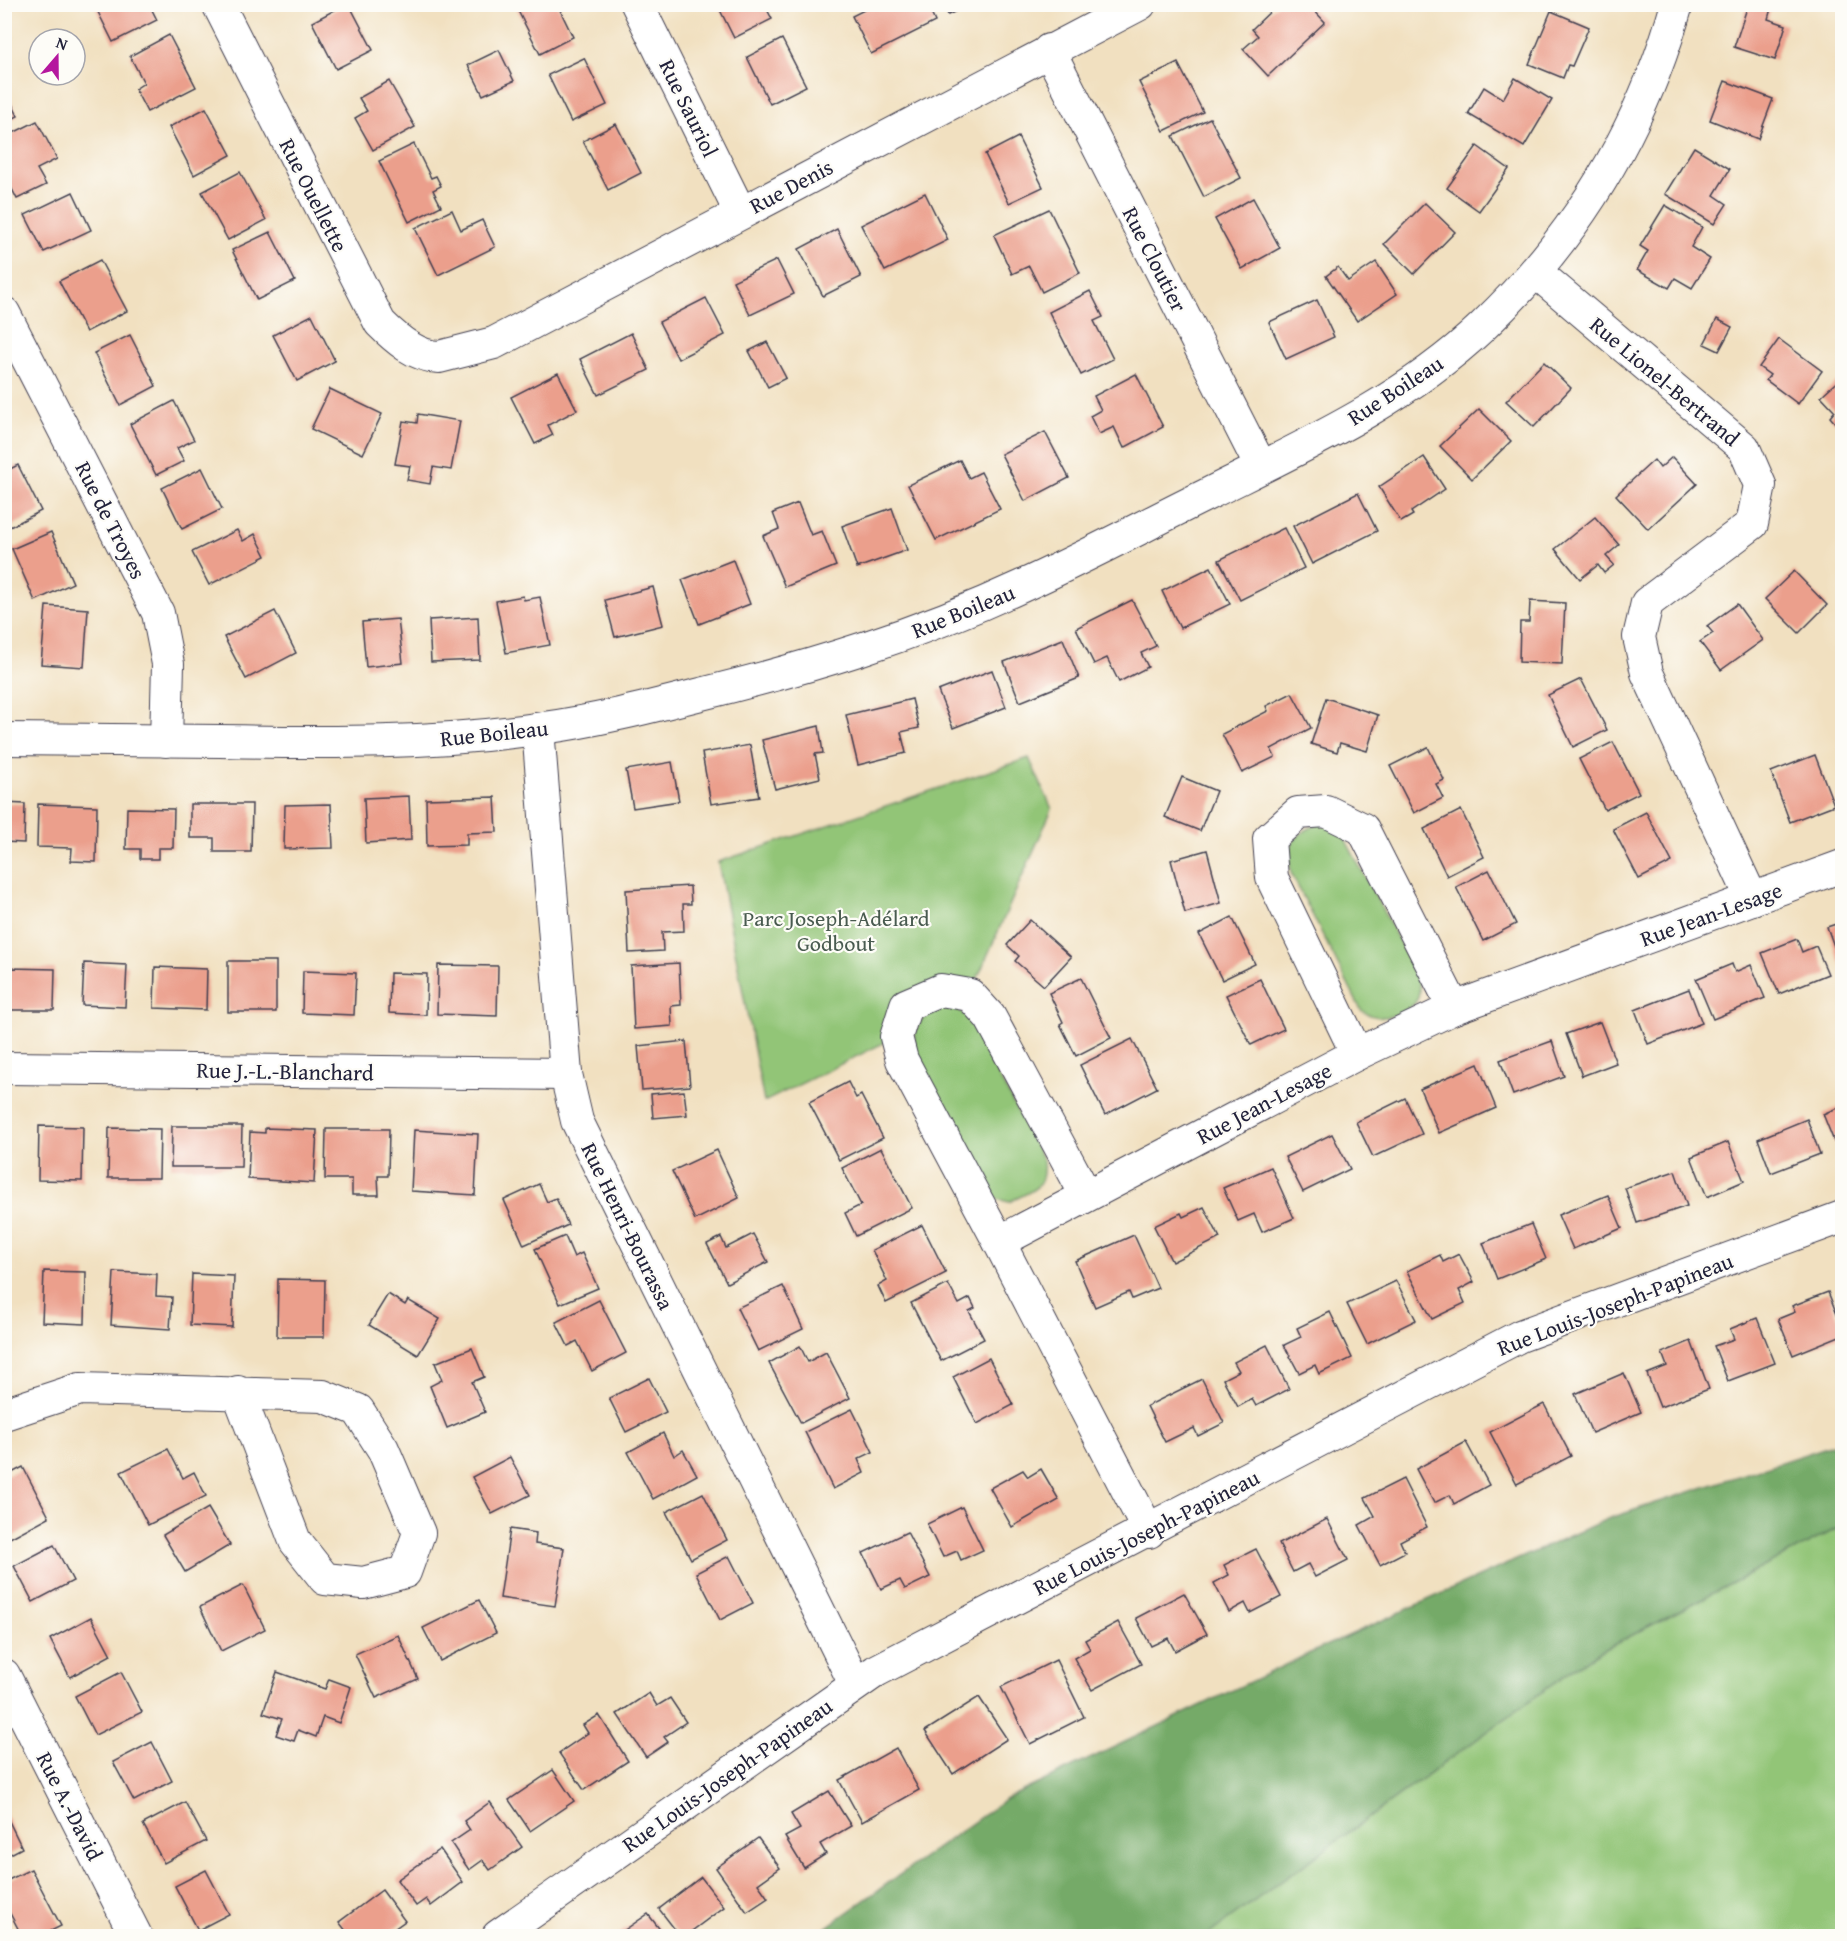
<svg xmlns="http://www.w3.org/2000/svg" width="1847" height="1941" font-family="'Gentium Book Plus',serif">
<rect width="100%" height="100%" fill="#fdfcf7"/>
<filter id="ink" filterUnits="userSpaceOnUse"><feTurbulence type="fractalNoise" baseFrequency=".0167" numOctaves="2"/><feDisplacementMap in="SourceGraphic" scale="12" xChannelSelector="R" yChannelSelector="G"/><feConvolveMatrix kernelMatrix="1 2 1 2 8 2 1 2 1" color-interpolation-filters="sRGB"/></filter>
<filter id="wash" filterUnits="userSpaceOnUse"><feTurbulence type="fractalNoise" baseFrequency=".008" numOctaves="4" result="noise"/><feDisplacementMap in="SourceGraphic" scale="24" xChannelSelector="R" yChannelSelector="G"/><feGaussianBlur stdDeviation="1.35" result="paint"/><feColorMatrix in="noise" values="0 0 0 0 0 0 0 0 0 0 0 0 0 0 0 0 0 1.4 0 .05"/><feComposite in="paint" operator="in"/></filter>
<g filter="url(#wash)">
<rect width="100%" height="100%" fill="#f1e0c0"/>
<g fill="#92c577" stroke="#5a7459" stroke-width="1.5">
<path d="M1029,758L1052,809L970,995L941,990L896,1037L764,1102L718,862Z"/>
<path d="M1320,823L1342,833L1418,977C1419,986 1421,997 1414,1004C1399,1018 1377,1022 1361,1010L1291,873C1286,843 1293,835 1320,823Z"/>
<path d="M945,1005L956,1008L967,1016L1043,1160C1046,1190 1033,1190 1009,1202L993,1198L915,1056C911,1026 918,1018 945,1005Z"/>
<path d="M1842,1526V1936H1206L1590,1657Z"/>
</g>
<path fill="#75aa68" stroke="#4c6652" stroke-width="1.5" d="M1842,1442V1526L1590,1657L1206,1936H814L1006,1799L1308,1654L1607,1519Z"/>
<g id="blocks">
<g fill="#eb9f8c">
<path d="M94,4H149L157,20L113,42Z"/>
<path d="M346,4H349L373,50L336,69L312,22Z"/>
<path d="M557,4L573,37L540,54L515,5Z"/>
<path d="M717,4H764L772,19L734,38Z"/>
<path d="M876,4H927L935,22L871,54L852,16Z"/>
<path d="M1278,4H1308L1325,22L1268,76L1243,49L1258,36L1252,29Z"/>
<path d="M942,5H969L948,15Z"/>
<path d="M1748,5H1772L1768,19L1786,25L1775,60L1734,47Z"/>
<path d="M1551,11L1589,27L1572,66L1568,65L1563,78L1529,64Z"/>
<path d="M169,35L196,87L147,112L135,89L144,83L130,56Z"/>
<path d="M782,39L806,86L770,104L747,57Z"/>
<path d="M499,50L514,81L483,95L468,65Z"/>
<path d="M584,58L607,105L571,122L548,75Z"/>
<path d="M1178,63L1203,112L1164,131L1139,82Z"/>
<path d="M1515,78L1552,100L1524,147L1468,114L1484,87L1503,99Z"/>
<path d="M389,81L415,127L373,150L355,118L367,111L359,98Z"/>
<path d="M1725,81L1773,99L1758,139L1710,120Z"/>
<path d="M4,88L18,116L4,123Z"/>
<path d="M206,108L231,155L194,175L169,127Z"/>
<path d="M1210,118L1241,178L1204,197L1173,136Z"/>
<path d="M37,121L57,159L37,169L46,185L17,199L5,175V137Z"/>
<path d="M616,124L641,173L608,190L583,141Z"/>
<path d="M1018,137L1043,187L1009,203L985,154Z"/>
<path d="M414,144L431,178L436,176L441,186L433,190L441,206L409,222L379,161Z"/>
<path d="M1477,146L1509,169L1479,211L1447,188Z"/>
<path d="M1694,147L1730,169L1714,195L1727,204L1714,224L1665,194Z"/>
<path d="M240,172L266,220L228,240L202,192Z"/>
<path d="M73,192L91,230L44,252L25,215Z"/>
<path d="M925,193L948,240L885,271L861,225Z"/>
<path d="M1253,198L1280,248L1242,269L1215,219Z"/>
<path d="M1425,203L1455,232L1414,274L1384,244Z"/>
<path d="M1665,205L1702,227L1691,247L1710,259L1692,288L1675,278L1669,288L1637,270L1648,251L1640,246Z"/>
<path d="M1049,209L1080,273L1042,292L1029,266L1012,274L994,235Z"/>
<path d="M452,210L461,230L482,220L495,247L438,275L415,228Z"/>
<path d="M837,229L861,277L823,296L799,249Z"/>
<path d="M270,232L295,281L257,300L232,250Z"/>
<path d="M100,260L127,311L86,332L59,281Z"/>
<path d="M777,260L794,294L750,315L733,281Z"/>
<path d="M1376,262L1397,294L1357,321L1326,276L1338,267L1348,281Z"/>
<path d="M1090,291L1103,317L1094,321L1113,359L1081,375L1049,312Z"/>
<path d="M706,298L725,335L678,359L659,322Z"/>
<path d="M1317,300L1334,337L1286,359L1269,322Z"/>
<path d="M312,315L335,361L297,381L273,335Z"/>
<path d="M1717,319L1732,327L1719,351L1704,344Z"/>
<path d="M631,333L649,370L598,395L580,359Z"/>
<path d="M130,335L156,386L120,405L94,353Z"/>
<path d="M1779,339L1822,371L1798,404L1766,380L1770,375L1759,367Z"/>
<path d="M767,342L786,378L768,387L749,351Z"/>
<path d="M1544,362L1571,388L1534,427L1506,401Z"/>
<path d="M558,373L577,410L548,425L553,435L535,444L511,397Z"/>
<path d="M1136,374L1163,427L1124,448L1114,427L1099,434L1090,416L1101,410L1094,396Z"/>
<path d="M1842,377V431L1830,417L1835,411L1821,396Z"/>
<path d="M330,389L382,414L363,454L311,429Z"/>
<path d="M174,401L194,440L177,448L184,461L156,475L130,424Z"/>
<path d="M1479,409L1511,441L1472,479L1440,446Z"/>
<path d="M418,414L460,421L451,470L433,467L430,484L407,480L410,466L395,464L403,421L417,423Z"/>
<path d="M1045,432L1069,478L1025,501L1001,454Z"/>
<path d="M1424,457L1445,489L1411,512L1413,515L1401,522L1379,487Z"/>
<path d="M1672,457L1697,484L1648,529L1616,495L1654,460L1660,468Z"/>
<path d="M960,460L969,478L981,472L1000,509L936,540L908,485Z"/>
<path d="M18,465L41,511L4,530V472Z"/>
<path d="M202,468L222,509L182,529L162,488Z"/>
<path d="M1358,493L1377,531L1312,564L1293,526Z"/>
<path d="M798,503L811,535L822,531L836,566L785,587L763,536L779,529L773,513Z"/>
<path d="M892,508L907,550L857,568L842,526Z"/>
<path d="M1595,517L1619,545L1606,556L1614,565L1604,573L1598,565L1580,579L1555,549Z"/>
<path d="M1284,528L1304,568L1240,600L1219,560Z"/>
<path d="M237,530L243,541L255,534L266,556L209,585L192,552Z"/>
<path d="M51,532L73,583L35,601L12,549Z"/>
<path d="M733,560L750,604L699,624L682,580Z"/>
<path d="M1211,567L1230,604L1180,628L1162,591Z"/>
<path d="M1794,571L1827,605L1799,633L1765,599Z"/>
<path d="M653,587L663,625L615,637L605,600Z"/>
<path d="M523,596L524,600L540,597L550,645L506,653L496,601Z"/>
<path d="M1132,600L1156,646L1141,653L1148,667L1119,682L1107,658L1094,664L1076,628Z"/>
<path d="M1530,601L1565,603L1562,664L1519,662L1520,622H1529Z"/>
<path d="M1737,604L1763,640L1721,670L1700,642L1713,633L1707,626Z"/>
<path d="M46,606L88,609L84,667L41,664Z"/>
<path d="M275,611L296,653L246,679L224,637Z"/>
<path d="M478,617L480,660L431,662L429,620Z"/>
<path d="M398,619L403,663L366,667L362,622Z"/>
<path d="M1063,639L1079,678L1020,702L1004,662Z"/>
<path d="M992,670L1006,707L953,728L938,691Z"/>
<path d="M1581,679L1607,730L1573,747L1548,695Z"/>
<path d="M1292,693L1311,728L1271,749L1275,757L1242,773L1222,734L1268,711L1266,706Z"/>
<path d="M1326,698L1378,715L1367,751L1340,743L1337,752L1311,744Z"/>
<path d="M912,699L919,728L901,732L906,753L858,765L846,715Z"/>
<path d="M819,726L823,753L815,754L820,778L775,789L762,740Z"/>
<path d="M1613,742L1639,793L1605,810L1579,759Z"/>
<path d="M750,745L759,797L711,804L702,753Z"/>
<path d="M1428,747L1444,780L1436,784L1443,798L1414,813L1390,766Z"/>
<path d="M1815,755L1834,805L1790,822L1771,772Z"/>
<path d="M672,762L679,801L633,808L626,770Z"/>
<path d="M1182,777L1216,791L1200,831L1165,817Z"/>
<path d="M409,796L411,840L366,843L364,798Z"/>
<path d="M495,797L497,832L467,833V845L427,846L426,799Z"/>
<path d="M4,803L25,804L24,843L4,842Z"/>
<path d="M38,804L97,806L96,862L71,861L72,848L37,847Z"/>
<path d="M190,804H252L251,852H214V838H190Z"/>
<path d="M331,804L333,848L284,849L285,805Z"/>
<path d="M127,808L174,809L173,848H158V859H140V849H126Z"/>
<path d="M1461,810L1484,857L1447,876L1424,829Z"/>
<path d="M1646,812L1672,862L1639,879L1613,829Z"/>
<path d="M1207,850L1221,903L1185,913L1171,860Z"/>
<path d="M1489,870L1516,924L1483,941L1456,887Z"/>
<path d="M690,886L691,904H683L684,931L662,932L663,951L629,953L626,890Z"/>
<path d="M1232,917L1255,964L1222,980L1199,934Z"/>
<path d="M1030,920L1071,957L1044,986L1015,961L1019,956L1007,945Z"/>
<path d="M1842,922V968L1827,927Z"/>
<path d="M1797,939L1802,952L1816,946L1828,974L1779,994L1762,953Z"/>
<rect x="228" y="961" width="48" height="51"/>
<path d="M84,963L127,965L125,1007L82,1005Z"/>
<path d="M679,963L681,1005L671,1006L672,1026L634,1029L631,966Z"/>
<path d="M1732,964L1735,972L1751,965L1765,998L1713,1019L1696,979Z"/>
<path d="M438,965L498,966L497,1016L437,1014Z"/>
<path d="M155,967L207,969L206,1010L154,1008Z"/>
<path d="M9,968L55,969L54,1010H8Z"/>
<path d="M303,971L356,973L354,1015L302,1013Z"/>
<path d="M390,973L427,974L426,1015L389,1013Z"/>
<path d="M1081,978L1111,1038L1076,1056L1060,1024L1063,1022L1049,993Z"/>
<path d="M1260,979L1284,1029L1251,1045L1226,995Z"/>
<path d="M1689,989L1702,1023L1648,1044L1635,1010Z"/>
<path d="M1600,1022L1616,1063L1582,1076L1566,1034Z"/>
<path d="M1132,1039L1157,1088L1105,1115L1080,1065Z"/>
<path d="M686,1041L690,1086L642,1090L638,1046Z"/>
<path d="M1552,1041L1564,1076L1513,1095L1500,1060Z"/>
<path d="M1478,1064L1496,1108L1439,1133L1420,1089Z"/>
<path d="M848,1082L856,1098L861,1095L883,1138L839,1160L809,1102Z"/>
<path d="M684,1091L687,1115L653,1118L651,1094Z"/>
<path d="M1405,1098L1422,1134L1373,1157L1356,1122Z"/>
<path d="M1842,1106V1147L1837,1149L1823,1114Z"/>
<path d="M1807,1119L1820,1154L1771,1173L1758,1139Z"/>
<path d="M39,1126L83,1127L82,1181L38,1180Z"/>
<path d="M172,1126H242L241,1167H171Z"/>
<path d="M109,1128L160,1129L159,1178H108Z"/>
<path d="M265,1128L317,1130L314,1183L248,1179L250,1132L265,1133Z"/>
<path d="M326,1129H389L388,1176H378L379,1195H352V1179H325Z"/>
<path d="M414,1130L478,1134L475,1195L411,1191Z"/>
<path d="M1332,1134L1350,1169L1303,1192L1285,1157Z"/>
<path d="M1728,1142L1744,1181L1707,1197L1691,1157Z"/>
<path d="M881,1148L912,1208L856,1236L845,1213L861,1205L842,1168Z"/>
<path d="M717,1150L739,1198L695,1220L672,1171Z"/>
<path d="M1271,1167L1294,1218L1262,1232L1254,1214L1238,1221L1223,1188Z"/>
<path d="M1675,1171L1687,1206L1637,1223L1625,1188Z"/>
<path d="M539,1184L547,1202L556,1198L568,1225L524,1245L504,1200Z"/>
<path d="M1608,1195L1622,1228L1573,1249L1558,1215Z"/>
<path d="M1204,1207L1220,1238L1172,1262L1154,1226L1181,1213L1183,1217Z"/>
<path d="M1531,1224L1546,1259L1497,1279L1483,1243Z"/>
<path d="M922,1225L946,1273L886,1303L878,1286L887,1281L872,1250Z"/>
<path d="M753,1234L768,1262L727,1283L707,1244L721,1237L726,1248Z"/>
<path d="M1134,1235L1158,1288L1132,1299L1129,1292L1095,1307L1075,1261Z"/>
<path d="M565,1236L574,1257L582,1253L598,1288L560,1304L535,1249Z"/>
<path d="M1459,1254L1474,1282L1459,1290L1465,1303L1432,1319L1407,1271L1440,1255L1443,1262Z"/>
<path d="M44,1271L86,1272L85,1324L42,1322Z"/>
<path d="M114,1272L157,1274L156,1296L172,1297L170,1329L111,1325Z"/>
<path d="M192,1274L234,1276L232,1327L190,1325Z"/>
<path d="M278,1279L325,1280L324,1337H277Z"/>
<path d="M1396,1281L1416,1320L1367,1344L1347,1304Z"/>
<path d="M948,1284L959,1304L970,1298L975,1308L969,1311L984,1339L941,1361L911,1303Z"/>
<path d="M783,1286L803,1329L758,1351L737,1308Z"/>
<path d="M1828,1292L1842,1327V1335L1793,1355L1778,1319L1795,1312L1792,1306Z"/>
<path d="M388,1294L405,1305L408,1300L440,1319L418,1355L369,1325Z"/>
<path d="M599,1300L626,1353L592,1371L577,1341L568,1346L556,1322Z"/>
<path d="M1330,1312L1352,1358L1319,1374L1315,1365L1299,1373L1284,1345L1301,1337L1297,1328Z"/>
<path d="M1757,1318L1775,1363L1728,1381L1714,1346L1734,1339L1730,1329Z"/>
<path d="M1691,1341L1709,1389L1660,1407L1647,1374L1667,1366L1662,1353Z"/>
<path d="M1267,1345L1289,1389L1256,1406L1252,1399L1238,1407L1223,1379L1239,1371L1234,1362Z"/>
<path d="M800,1346L808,1362L826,1352L850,1398L801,1423L769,1363Z"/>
<path d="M472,1348L484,1377L472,1382L485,1412L447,1428L430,1386L442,1380L435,1363Z"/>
<path d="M989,1358L1013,1405L977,1424L953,1377Z"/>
<path d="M1624,1373L1641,1412L1592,1433L1575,1394Z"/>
<path d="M649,1378L666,1412L626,1432L609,1398Z"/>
<path d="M1202,1379L1224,1423L1198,1436L1194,1428L1165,1442L1147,1406Z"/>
<path d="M1544,1404L1571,1456L1517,1484L1490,1432Z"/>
<path d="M852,1409L873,1452L858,1459L864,1473L833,1489L805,1432Z"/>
<path d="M663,1433L674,1456L683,1450L697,1475L653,1499L628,1452Z"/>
<path d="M1466,1442L1489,1485L1454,1504L1450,1495L1434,1503L1416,1469Z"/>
<path d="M168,1449L183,1478L194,1472L206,1496L148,1525L121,1472Z"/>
<path d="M510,1457L530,1495L492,1514L472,1477Z"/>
<path d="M23,1467L49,1517L10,1538L4,1528V1477Z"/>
<path d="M1041,1469L1059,1500L1012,1527L990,1488L1023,1470L1028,1477Z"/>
<path d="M1403,1479L1427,1527L1400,1541L1405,1552L1380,1565L1359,1525L1375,1516L1365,1498Z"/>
<path d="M703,1493L727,1540L691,1559L666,1512Z"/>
<path d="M962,1507L983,1550L961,1560L957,1551L943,1557L927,1524Z"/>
<path d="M208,1508L230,1545L185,1572L163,1535Z"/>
<path d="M1327,1519L1348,1560L1315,1577L1308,1564L1293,1572L1279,1544Z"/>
<path d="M510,1529L536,1533L535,1544L564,1548L555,1606L500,1598Z"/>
<path d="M907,1532L930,1577L905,1589L900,1580L881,1589L863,1553Z"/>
<path d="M54,1545L73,1581L33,1602L14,1566Z"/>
<path d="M1256,1549L1281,1597L1250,1613L1245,1603L1229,1612L1214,1583L1229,1575L1224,1565Z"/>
<path d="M729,1556L753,1603L720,1620L696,1573Z"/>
<path d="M243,1585L265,1629L221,1651L200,1607Z"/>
<path d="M1184,1593L1207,1634L1175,1651L1168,1638L1151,1646L1136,1618Z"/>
<path d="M479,1600L496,1633L440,1661L423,1628Z"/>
<path d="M91,1617L111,1655L70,1677L50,1639Z"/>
<path d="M1118,1622L1141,1664L1092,1690L1074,1658L1090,1649L1085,1640Z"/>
<path d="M398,1635L418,1679L376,1698L355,1654Z"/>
<path d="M1056,1660L1084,1717L1030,1744L1001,1687Z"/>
<path d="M121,1672L142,1712L95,1735L75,1696Z"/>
<path d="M277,1672L325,1689L329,1679L351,1687L339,1723L323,1717L316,1737L298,1730L294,1741L276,1735L282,1719L263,1713Z"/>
<path d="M649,1693L657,1706L670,1698L686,1722L664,1737L668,1742L646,1757L617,1714Z"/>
<path d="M979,1697L1007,1739L953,1774L925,1731Z"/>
<path d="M599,1715L628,1761L584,1790L559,1753L588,1733L583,1725Z"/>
<path d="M152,1742L172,1781L134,1801L113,1762Z"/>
<path d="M896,1748L919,1790L862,1822L839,1780Z"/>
<path d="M553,1770L574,1801L530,1831L509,1800Z"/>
<path d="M829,1791L851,1826L820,1844L826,1854L804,1868L785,1837L800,1829L791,1814Z"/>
<path d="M185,1802L206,1841L164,1863L143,1824Z"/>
<path d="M490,1802L522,1847L490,1870L483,1860L469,1870L451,1843L470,1830L464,1821Z"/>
<path d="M5,1813L22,1848L5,1857Z"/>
<path d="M758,1838L780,1868L758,1884L768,1898L747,1912L716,1868Z"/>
<path d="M440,1849L463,1882L431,1906L426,1899L416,1906L397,1880Z"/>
<path d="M31,1869L61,1926L41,1936H22L4,1902V1882Z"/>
<path d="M206,1870L229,1914L198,1930L175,1886Z"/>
<path d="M701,1877L724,1907L685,1936H680L659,1909Z"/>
<path d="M382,1890L405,1921L384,1936H350L339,1922Z"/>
<path d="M648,1914L665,1936H616Z"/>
</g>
</g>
</g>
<g filter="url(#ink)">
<use href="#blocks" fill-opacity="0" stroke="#413e4f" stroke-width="1.5"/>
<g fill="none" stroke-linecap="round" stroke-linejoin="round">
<defs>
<g id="minor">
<path d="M218,4L380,323C395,338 416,357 439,357L494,343L1140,4"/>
<path d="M637,4L740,212"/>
<path d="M1049,50L1261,467"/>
<path d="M1536,272L1744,448L1760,485L1752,524L1647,603L1639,637L1647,673L1752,899"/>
<path d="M4,313L158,613L168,664L166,741"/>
<path d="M538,729L566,1074L577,1121L855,1684"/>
<path d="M4,739C76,740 148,740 220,741C328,743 436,744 543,728C595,721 646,708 697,695C808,668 917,635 1022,586C1084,558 1145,525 1206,495C1302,447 1403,402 1482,327C1576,238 1642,129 1677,4"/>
<path d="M1357,1054L1272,878L1269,839L1298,813L1326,811L1363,829L1454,1008"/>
<path d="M4,1068L566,1074"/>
<path d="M999,1242L902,1060L896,1037L906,1005L941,990L970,995L990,1017L1086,1195"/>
<path d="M4,1414L80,1389L323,1396L358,1410L383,1449L419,1533L405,1572L363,1583L325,1579L295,1541L238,1392"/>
<path d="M1149,1532L999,1242L1357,1054L1454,1008L1842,866"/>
<path d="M4,1675L136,1936"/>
<path d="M498,1936L876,1671L1520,1336L1842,1217"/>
</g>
</defs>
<use href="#minor" stroke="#413e4f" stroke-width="34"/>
<use href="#minor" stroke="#fff" stroke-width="32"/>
</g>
</g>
<g text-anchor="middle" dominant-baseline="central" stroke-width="4.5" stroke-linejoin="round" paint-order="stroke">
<g font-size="22" fill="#22223b" stroke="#fdfcf7">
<text transform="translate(689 108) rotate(64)">Rue Sauriol</text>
<text transform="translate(791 186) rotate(-28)">Rue Denis</text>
<text transform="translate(314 195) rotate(63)">Rue Ouellette</text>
<text transform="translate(1155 259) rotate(63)">Rue Cloutier</text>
<text transform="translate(1665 381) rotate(40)">Rue Lionel-Bertrand</text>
<text transform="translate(1395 390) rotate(-33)">Rue Boileau</text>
<text transform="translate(111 520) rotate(63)">Rue de Troyes</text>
<text transform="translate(963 611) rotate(-22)">Rue Boileau</text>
<text transform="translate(494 733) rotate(-6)">Rue Boileau</text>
<text transform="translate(1711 914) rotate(-20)">Rue Jean-Lesage</text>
<text transform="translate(285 1071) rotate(1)">Rue J.-L.-Blanchard</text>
<text transform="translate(1264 1103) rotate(-28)">Rue Jean-Lesage</text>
<text transform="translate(628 1226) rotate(64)">Rue Henri-Bourassa</text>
<text transform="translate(1615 1304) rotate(-21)">Rue Louis-Joseph-Papineau</text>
<text transform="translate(1146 1532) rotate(-27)">Rue Louis-Joseph-Papineau</text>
<text transform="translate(727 1775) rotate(-35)">Rue Louis-Joseph-Papineau</text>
<text transform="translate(70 1806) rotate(63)">Rue A.-David</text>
</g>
<g font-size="22" fill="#495b50" stroke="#fdfcf7">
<text x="836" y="918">Parc Joseph-Adélard<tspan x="836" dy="25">Godbout</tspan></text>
</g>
</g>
<rect width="1847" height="1941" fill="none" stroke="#fdfcf7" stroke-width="24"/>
<g transform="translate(57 57) rotate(20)"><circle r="28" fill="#fdfcf7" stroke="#a5a5ac" stroke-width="1.5"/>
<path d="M0-4.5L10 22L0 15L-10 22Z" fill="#b5179e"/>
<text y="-9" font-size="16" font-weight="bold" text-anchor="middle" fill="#22223b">N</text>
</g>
</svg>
